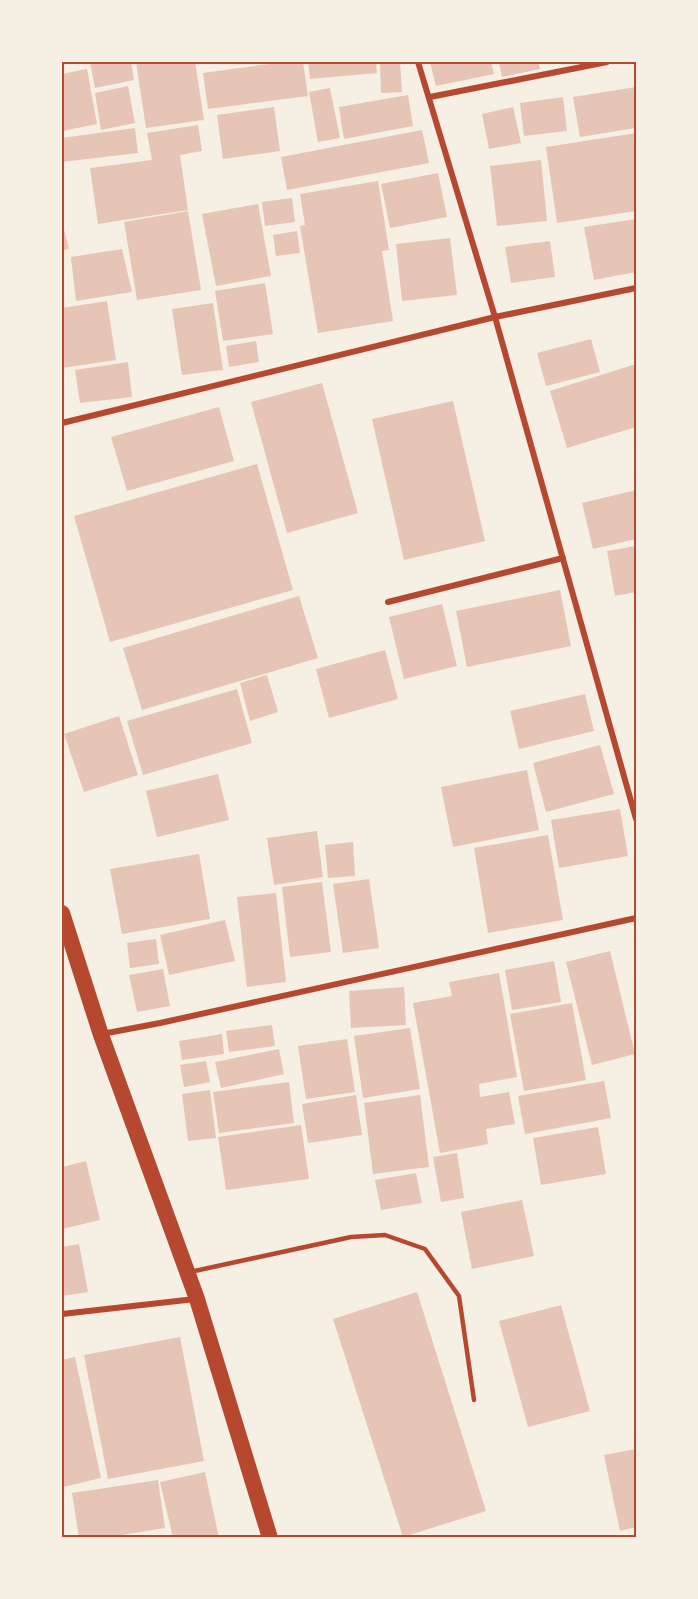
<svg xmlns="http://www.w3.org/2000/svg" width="698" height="1599" font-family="'Asap Condensed',sans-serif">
<rect width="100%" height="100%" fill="#f6efe4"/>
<g fill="#e6c5b7">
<path d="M90,62H131L134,80L95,88Z"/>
<path d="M136,62H195L204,120L146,128Z"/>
<path d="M284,62H303L308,96L208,109L203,73Z"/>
<path d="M308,62H376L377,73L310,79Z"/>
<path d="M380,62H400L402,92L381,93Z"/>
<path d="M430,62H491L494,74L436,86Z"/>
<path d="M499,62H538L540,69L502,77Z"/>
<path d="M87,69L97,124L63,131L62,74Z"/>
<path d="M128,86L135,123L101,130L95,93Z"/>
<path d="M636,87V128L580,137L573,97Z"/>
<path d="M330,88L340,138L318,142L309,92Z"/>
<path d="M408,95L413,126L344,139L339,107Z"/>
<path d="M563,97L567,131L524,136L520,103Z"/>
<path d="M274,107L280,151L223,159L217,115Z"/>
<path d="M513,107L521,143L489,149L482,114Z"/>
<path d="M198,125L202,151L180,155L188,210L98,224L90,168L152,160L147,133Z"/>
<path d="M135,128L138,153L62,162V138Z"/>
<path d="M422,130L429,163L287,190L281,157Z"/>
<path d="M636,133V211L557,223L546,147Z"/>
<path d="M541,160L547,221L497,226L490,166Z"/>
<path d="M438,173L447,217L390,228L381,184Z"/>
<path d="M378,181L389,250L382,251L393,321L318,333L300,226L305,225L300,194Z"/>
<path d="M292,198L295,222L265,226L262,202Z"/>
<path d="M258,204L271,276L216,286L202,214Z"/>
<path d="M188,211L201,290L137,300L124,222Z"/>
<path d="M636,219V272L594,280L584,227Z"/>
<path d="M62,222L69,249L62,250Z"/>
<path d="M297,231L300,253L276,256L273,235Z"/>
<path d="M450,238L457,295L402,301L396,244Z"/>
<path d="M550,241L555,277L511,283L505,247Z"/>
<path d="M122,249L132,292L76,301L71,257Z"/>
<path d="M265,283L273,334L223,341L215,291Z"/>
<path d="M107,301L116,360L62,368V308Z"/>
<path d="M213,303L223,370L182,375L172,309Z"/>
<path d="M591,339L600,372L546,386L537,353Z"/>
<path d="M256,341L259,362L229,367L226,346Z"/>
<path d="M128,362L132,397L80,403L75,370Z"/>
<path d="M636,364V427L567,448L550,391Z"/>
<path d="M322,383L358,513L287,533L251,402Z"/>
<path d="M453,401L485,541L404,560L372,419Z"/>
<path d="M219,407L234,461L127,491L111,437Z"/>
<path d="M257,464L293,590L110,642L74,516Z"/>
<path d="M636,490V539L593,549L582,503Z"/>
<path d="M636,546V592L615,596L607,551Z"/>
<path d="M560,590L571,646L467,667L456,611Z"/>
<path d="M299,596L318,658L142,710L123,648Z"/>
<path d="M442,604L457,666L404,679L389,617Z"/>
<path d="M385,650L398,699L329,718L316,669Z"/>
<path d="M267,675L278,712L250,721L240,683Z"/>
<path d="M237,689L252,743L143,775L127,721Z"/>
<path d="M585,694L594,731L519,749L510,711Z"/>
<path d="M119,716L138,775L84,792L64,734Z"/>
<path d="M600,745L614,794L546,812L533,763Z"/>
<path d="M527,770L539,830L453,847L441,787Z"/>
<path d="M218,774L229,820L157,837L146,791Z"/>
<path d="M620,809L628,856L559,868L551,820Z"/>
<path d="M317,831L323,877L274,885L267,838Z"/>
<path d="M548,835L563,920L488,933L474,848Z"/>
<path d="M353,842L355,876L328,878L325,845Z"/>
<path d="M199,854L210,919L122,934L110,869Z"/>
<path d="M369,879L379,948L343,953L333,884Z"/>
<path d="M322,882L331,952L290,957L282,887Z"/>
<path d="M276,893L286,982L247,987L237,897Z"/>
<path d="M225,920L235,961L169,975L160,935Z"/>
<path d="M156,939L159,964L130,968L127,943Z"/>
<path d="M610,951L635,1054L592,1065L566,962Z"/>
<path d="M554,961L561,1002L512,1010L505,970Z"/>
<path d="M163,969L170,1006L137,1012L129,975Z"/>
<path d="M499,973L517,1077L479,1084L480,1097L509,1092L515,1124L486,1129L488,1144L440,1153L413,1003L452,996L449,982Z"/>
<path d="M404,987L406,1025L351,1028L349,991Z"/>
<path d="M572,1003L586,1080L524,1091L510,1014Z"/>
<path d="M272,1025L275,1046L229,1052L226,1031Z"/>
<path d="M410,1028L420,1089L363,1098L354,1036Z"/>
<path d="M222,1034L224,1054L182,1060L179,1041Z"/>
<path d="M347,1039L355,1092L306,1099L298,1046Z"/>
<path d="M279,1049L284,1074L221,1088L215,1062Z"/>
<path d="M206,1061L210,1082L184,1087L180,1065Z"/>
<path d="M604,1081L611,1118L525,1134L518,1096Z"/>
<path d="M289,1082L294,1123L219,1133L213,1092Z"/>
<path d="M210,1090L216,1138L188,1141L182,1094Z"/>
<path d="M356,1095L362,1135L308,1143L302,1104Z"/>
<path d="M420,1095L429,1167L373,1174L364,1103Z"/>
<path d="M301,1125L309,1179L226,1190L218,1137Z"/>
<path d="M598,1127L606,1174L541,1185L533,1138Z"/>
<path d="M457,1153L464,1198L441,1202L433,1157Z"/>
<path d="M86,1161L100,1220L62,1229V1167Z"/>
<path d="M416,1173L422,1203L381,1210L375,1180Z"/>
<path d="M522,1200L534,1256L472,1269L461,1212Z"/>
<path d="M79,1244L88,1292L62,1296V1247Z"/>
<path d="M417,1292L486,1511L403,1537L333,1319Z"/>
<path d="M561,1305L590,1411L528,1427L499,1321Z"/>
<path d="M180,1337L204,1461L108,1479L84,1355Z"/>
<path d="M75,1357L101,1478L63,1487L62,1360Z"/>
<path d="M636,1449V1527L620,1531L604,1455Z"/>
<path d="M205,1472L219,1538H173L160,1482Z"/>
<path d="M158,1480L165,1528L103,1538H79L72,1493Z"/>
</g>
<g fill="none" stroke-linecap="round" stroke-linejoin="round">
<path stroke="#b5482f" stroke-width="4.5" d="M190,1272L351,1237L385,1235L425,1249L459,1296L474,1400"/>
<g stroke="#b5482f" stroke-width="6">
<path d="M418,62L495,317L636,819"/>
<path d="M430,97L607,62"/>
<path d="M62,423L495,317L636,288"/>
<path d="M388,602L563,558"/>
<path d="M102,1034L160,1023L636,918"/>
<path d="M62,1314L195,1299"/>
</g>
<path stroke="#b5482f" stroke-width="16" d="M62,913L101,1035L197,1299L270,1538"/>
</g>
<rect width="698" height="1599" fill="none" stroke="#f6efe4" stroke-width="126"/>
<rect x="63" y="63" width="572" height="1473" fill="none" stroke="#b5482f" stroke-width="2"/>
</svg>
